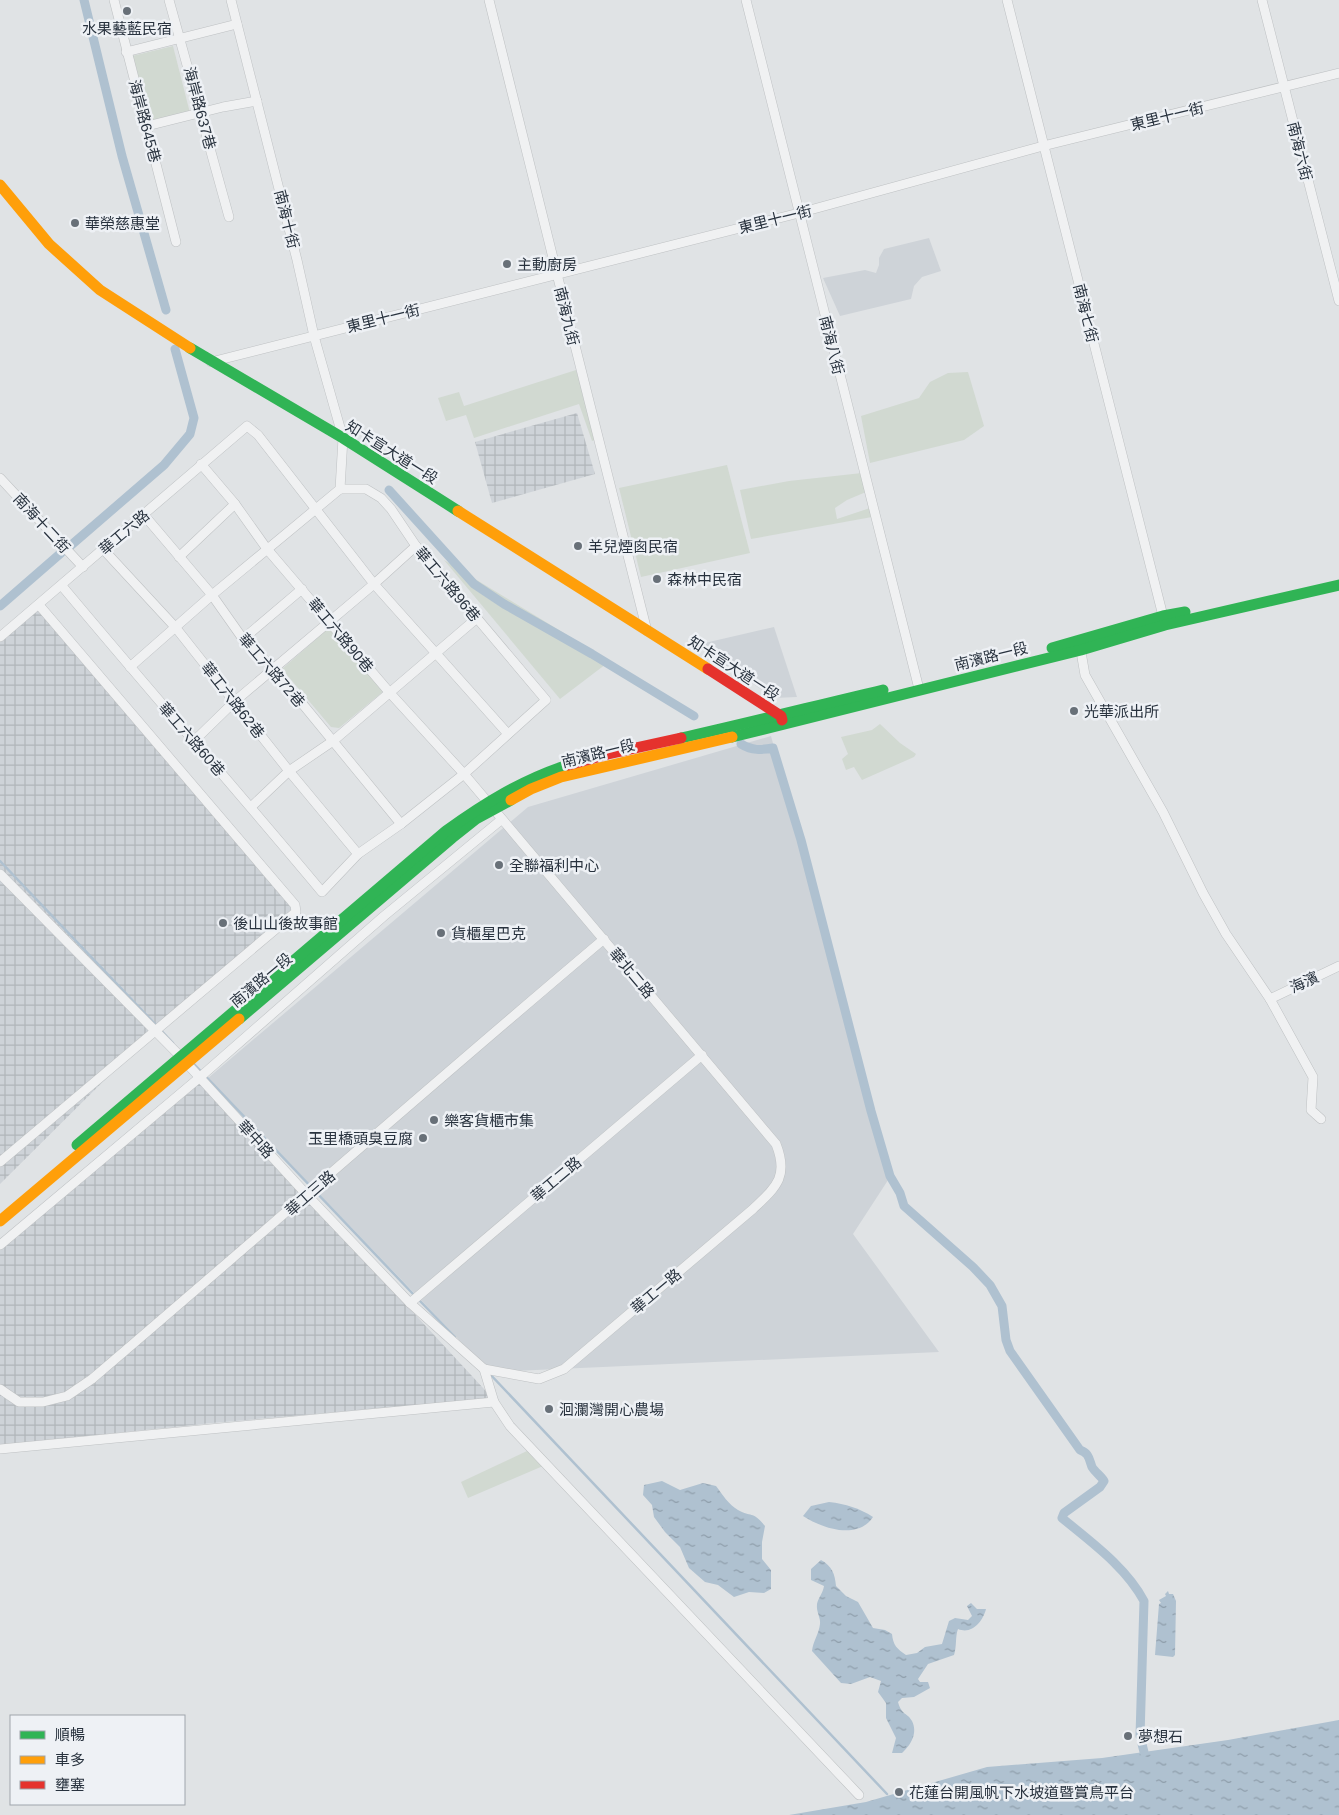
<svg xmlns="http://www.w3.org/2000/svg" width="1339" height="1815" font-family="Helvetica,'Noto Sans TC',sans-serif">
<defs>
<pattern id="industrial-grid" width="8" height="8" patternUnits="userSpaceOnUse" patternTransform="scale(1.25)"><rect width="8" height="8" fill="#ced3d8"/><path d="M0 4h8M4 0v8" fill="none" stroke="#b1b6ba"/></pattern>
<pattern id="water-ripples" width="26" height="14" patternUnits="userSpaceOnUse" patternTransform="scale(1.25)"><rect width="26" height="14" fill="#afc1d0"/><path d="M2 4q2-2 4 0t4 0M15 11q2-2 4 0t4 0" fill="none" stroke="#8e9daa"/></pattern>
</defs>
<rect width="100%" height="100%" fill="#e0e3e5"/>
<g fill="#ced3d8">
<path d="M929,238L941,271L922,277L914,286L911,299L840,316L823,278L865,270L876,273L879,265V258L884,249Z"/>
<path d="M774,627L797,697L774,698L696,645Z"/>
<path d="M771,736L892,1174L853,1234L939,1352L490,1372L208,1078L528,807Z"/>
</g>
<g fill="url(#industrial-grid)">
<path d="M577,413L595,474L492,503L475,442Z"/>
<path d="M39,605L296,912L154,1031L0,1184V637Z"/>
<path d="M198,1080L484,1389L489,1395L486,1399L212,1423L0,1445V1247Z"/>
</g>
<g fill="#d1d9d1">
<path d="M173,46L190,113L144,124L128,57Z"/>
<path d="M576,370L598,439L592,441L579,404L474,438L466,415L446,421L438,398L459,392L464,406Z"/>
<path d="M968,372L984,426L964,440L870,463L861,416L919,398L930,382L948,373Z"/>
<path d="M727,465L750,553L641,577L619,488Z"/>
<path d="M862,473L866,492L847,500L835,508L837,519L870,508L872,517L751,539L740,490L789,481Z"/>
<path d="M444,560L610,661L560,699Z"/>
<path d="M331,626L385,690L339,728L331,727L282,669Z"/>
<path d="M880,724L900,743L916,754L914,757L862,780L854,767L846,770L842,759L848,754L841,737L872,730Z"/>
<path d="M529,1450L543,1466L468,1498L461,1482Z"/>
</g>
<g fill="url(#water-ripples)">
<path d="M662,1481L680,1490L703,1483L716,1486C722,1494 729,1505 738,1510C752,1518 752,1510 765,1526L762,1542V1559L771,1570V1589L764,1593L749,1592L734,1597L718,1585L705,1582L689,1568L680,1547L665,1532L654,1517L652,1505L643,1495L644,1485Z"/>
<path d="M829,1502C846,1504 859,1508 873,1517C858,1540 823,1529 803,1516L811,1506Z"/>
<path d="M821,1560C832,1566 835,1574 836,1586L846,1596L858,1602L873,1628L885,1630L892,1634C893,1645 897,1649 906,1655L917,1653L925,1647L942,1644L949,1621L955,1618L968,1620L972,1616L967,1606L971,1603L977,1609H986C983,1621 972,1635 958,1629C955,1637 957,1646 954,1655L928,1664L918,1679L920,1682H928L930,1688L914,1697L902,1698L898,1702C902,1716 907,1712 912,1721C918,1733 911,1745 902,1753H892L896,1738L886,1718V1703L878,1692L881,1681L870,1677L851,1684L841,1683L812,1651C813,1641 819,1634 820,1624C821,1618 816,1612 817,1604C818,1598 823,1593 824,1586L811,1580V1569Z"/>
<path d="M1168,1591L1169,1594H1173L1176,1601L1175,1655L1173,1657L1155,1655L1159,1604L1161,1603L1159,1600L1166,1596L1165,1594Z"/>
<path d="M1339,1720V1815H789L866,1802L987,1767L1102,1758L1228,1740Z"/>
</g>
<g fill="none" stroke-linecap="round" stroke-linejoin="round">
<g stroke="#afc1d0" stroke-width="2.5">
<path d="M0,861L173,1043"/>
<path d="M193,1063L415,1296"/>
<path d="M419,1300L455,1337"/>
<path d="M488,1372L887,1794"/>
</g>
<g stroke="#afc1d0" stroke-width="9">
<path d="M84,0L122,156L166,310"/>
<path d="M389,490L474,584L504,604L592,654L694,716"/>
<path d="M69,547L164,465L190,434L194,418L175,349"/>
<path d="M0,606L61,553"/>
<path d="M741,744C753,751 760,750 773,748L801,840L871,1111L890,1176L900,1193L904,1206L973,1267L990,1285L1002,1306L1006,1340L1010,1351L1080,1450C1089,1453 1089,1459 1092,1467C1095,1472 1101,1476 1104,1481L1100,1487L1064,1513L1062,1518C1091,1542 1126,1567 1144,1601L1140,1736"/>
<path d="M1142,1744L1144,1752"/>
</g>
<defs>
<g id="street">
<path d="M114,0L176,242"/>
<path d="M169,0L229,217"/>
<path d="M489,0L557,274L647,631"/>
<path d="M746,0L919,689"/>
<path d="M1007,0L1164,620"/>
<path d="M1262,0L1339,301"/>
<path d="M126,52L237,24"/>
<path d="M147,126L223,107L257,101"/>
<path d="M211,362L799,213L1043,146L1339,73"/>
<path d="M201,464L235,504L267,549L390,693L464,774L776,1144C789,1177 776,1187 753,1209L564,1369L539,1379L484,1369"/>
<path d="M0,478L83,567"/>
<path d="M144,515L212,595L243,639L273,668L401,824"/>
<path d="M103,549L176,628L289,771L358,854"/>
<path d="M179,557L235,504"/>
<path d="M62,586C148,689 236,789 322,892L358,854L401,824L464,774L546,700L416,546L391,509L381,498L366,489H340"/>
<path d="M0,637L247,426L258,435L374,584L508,734"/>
<path d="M243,639L302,589"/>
<path d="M1080,646L1085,675L1163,812L1203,893L1226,934L1270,999L1313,1077L1311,1110L1321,1119"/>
<path d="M130,667L212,595L340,489L343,438L314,336L297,260L231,0"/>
<path d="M194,741L234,702L374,584L416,546"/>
<path d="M251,807L289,771L333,741L477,618"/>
<path d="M0,874L180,1056L307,1195L410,1303L484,1369L494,1402L510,1426L859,1795"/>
<path d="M1270,999L1339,966"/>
<path d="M0,1162L296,912L295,905L39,605"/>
<path d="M0,1245L199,1078L384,916L501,820"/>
<path d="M410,1303L702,1055"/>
<path d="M0,1389L19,1402H43L67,1396L92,1379C263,1233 432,1084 604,939"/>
<path d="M0,1449L494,1402"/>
</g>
</defs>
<use href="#street" stroke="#bec1c3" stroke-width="10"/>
<use href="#street" stroke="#f0f1f2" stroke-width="9"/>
<g stroke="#30b455" stroke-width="11">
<path d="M190,348L343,438L458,511"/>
<path d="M1052,648L1163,616L1185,612"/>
<path d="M732,737L1081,650L1165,625L1339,585"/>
<path d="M681,738C748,723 815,706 883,690"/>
<path d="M239,1019L452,838L476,819L511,800"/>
<path d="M77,1145L446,831C485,803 522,780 568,765"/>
</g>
<g stroke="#ff9f0a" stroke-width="11">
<path d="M0,185L49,244L100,290L190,348"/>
<path d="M458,511L708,669"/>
<path d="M511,800L531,789L561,777L732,737"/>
<path d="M0,1221L239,1019"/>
</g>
<g stroke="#e5322d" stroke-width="11">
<path d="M708,669L781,716L782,720"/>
<path d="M568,765L608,754L681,738"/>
</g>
</g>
<g fill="#687078" stroke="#eef1f5" stroke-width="2">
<circle cx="127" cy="11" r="5"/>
<circle cx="75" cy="223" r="5"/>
<circle cx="507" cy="264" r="5"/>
<circle cx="578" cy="546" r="5"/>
<circle cx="657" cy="579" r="5"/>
<circle cx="1074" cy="711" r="5"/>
<circle cx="499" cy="865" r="5"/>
<circle cx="223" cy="923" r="5"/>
<circle cx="441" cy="933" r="5"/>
<circle cx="434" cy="1120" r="5"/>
<circle cx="423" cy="1138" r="5"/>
<circle cx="549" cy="1409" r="5"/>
<circle cx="1128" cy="1736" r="5"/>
<circle cx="899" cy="1792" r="5"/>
</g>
<g text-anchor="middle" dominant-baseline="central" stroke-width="5" stroke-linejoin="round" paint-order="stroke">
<g font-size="15" fill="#28323e" stroke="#eef1f5" text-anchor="start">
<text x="127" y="28" text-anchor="middle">水果藝藍民宿</text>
<text x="85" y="223">華榮慈惠堂</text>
<text x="517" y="264">主動廚房</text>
<text x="588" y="546">羊兒煙囪民宿</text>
<text x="667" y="579">森林中民宿</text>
<text x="1084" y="711">光華派出所</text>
<text x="509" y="865">全聯福利中心</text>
<text x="233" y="923">後山山後故事館</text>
<text x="451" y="933">貨櫃星巴克</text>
<text x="444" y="1120">樂客貨櫃市集</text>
<text x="413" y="1138" text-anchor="end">玉里橋頭臭豆腐</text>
<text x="559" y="1409">洄瀾灣開心農場</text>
<text x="1138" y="1736">夢想石</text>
<text x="909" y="1792">花蓮台開風帆下水坡道暨賞鳥平台</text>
</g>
<g font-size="15" fill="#28323e" stroke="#eef1f5">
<text transform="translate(200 108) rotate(75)">海岸路637巷</text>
<text transform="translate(1167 116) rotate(-14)">東里十一街</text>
<text transform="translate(145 121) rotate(75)">海岸路645巷</text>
<text transform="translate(1300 151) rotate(76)">南海六街</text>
<text transform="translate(287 219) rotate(76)">南海十街</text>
<text transform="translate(775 219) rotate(-14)">東里十一街</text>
<text transform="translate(1086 313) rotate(76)">南海七街</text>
<text transform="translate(567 316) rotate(76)">南海九街</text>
<text transform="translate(383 318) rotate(-14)">東里十一街</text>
<text transform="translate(832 345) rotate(76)">南海八街</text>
<text transform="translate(392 452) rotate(32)">知卡宣大道一段</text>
<text transform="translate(42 523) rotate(47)">南海十二街</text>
<text transform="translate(124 532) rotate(-40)">華工六路</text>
<text transform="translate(448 584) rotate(50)">華工六路96巷</text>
<text transform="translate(341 635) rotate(50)">華工六路90巷</text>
<text transform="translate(991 656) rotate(-14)">南濱路一段</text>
<text transform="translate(734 668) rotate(33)">知卡宣大道一段</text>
<text transform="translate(272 670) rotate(49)">華工六路72巷</text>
<text transform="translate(233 700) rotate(52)">華工六路62巷</text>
<text transform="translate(192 739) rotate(49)">華工六路60巷</text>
<text transform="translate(598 753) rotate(-14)">南濱路一段</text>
<text transform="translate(632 973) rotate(50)">華北二路</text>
<text transform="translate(261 980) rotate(-40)">南濱路一段</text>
<text transform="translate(1304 982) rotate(-25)">海濱</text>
<text transform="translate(256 1139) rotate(48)">華中路</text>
<text transform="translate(556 1179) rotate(-40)">華工二路</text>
<text transform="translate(310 1193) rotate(-41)">華工三路</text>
<text transform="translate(656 1291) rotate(-40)">華工一路</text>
</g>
</g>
<rect x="10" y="1715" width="175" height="90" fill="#eef1f5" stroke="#9fa5ac"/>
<rect x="20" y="1731" width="25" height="8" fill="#30b455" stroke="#9fa5ac"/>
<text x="55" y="1740" font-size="15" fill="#28323e">順暢</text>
<rect x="20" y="1756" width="25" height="8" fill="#ff9f0a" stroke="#9fa5ac"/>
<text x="55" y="1765" font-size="15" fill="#28323e">車多</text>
<rect x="20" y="1781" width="25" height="8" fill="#e5322d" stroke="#9fa5ac"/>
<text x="55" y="1790" font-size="15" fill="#28323e">壅塞</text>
</svg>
